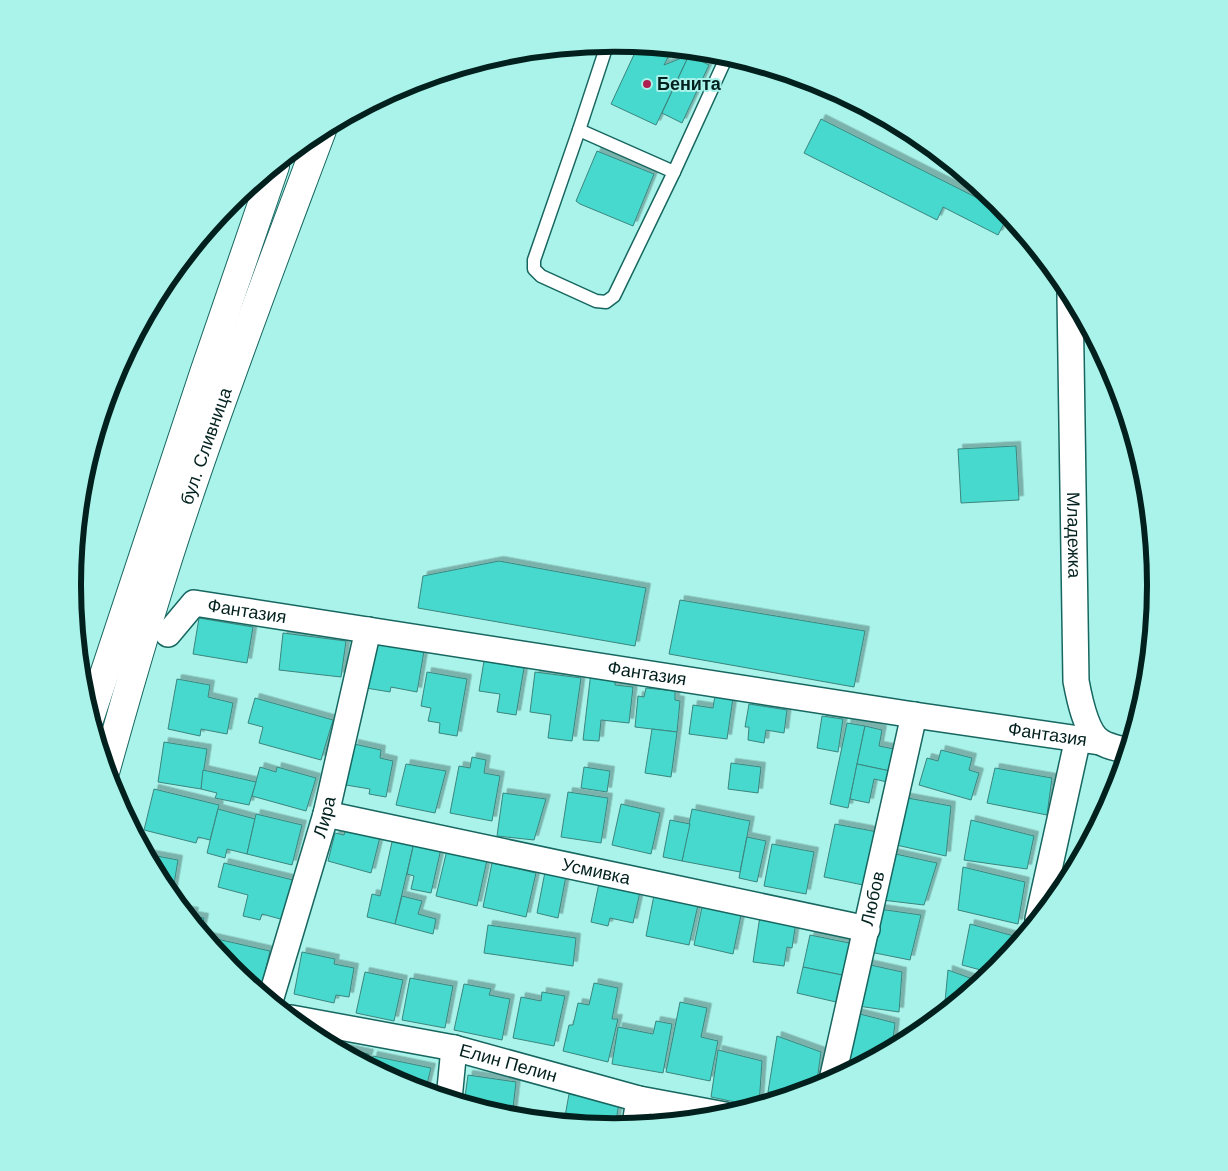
<svg xmlns="http://www.w3.org/2000/svg" width="1228" height="1171" font-family="Helvetica,sans-serif">
<defs>
<filter id="shadow"><feDropShadow dx="4.5" dy="-4.5" stdDeviation="0" flood-color="#0004"/></filter>
</defs>
<rect width="100%" height="100%" fill="#a9f3ea"/>
<g fill="#46d9cd" stroke="#3c857e" filter="url(#shadow)">
<path d="M638,46L672,49L664,65L689,55L656,125L611,104Z"/>
<path d="M689,55L709,65L682,123L662,113Z"/>
<path d="M821,119L1005,212L1008,216L998,235L943,207L937,220L804,153Z"/>
<path d="M597,151L654,174L633,226L580,204L576,201Z"/>
<path d="M1016,446L1019,500L961,503L958,449Z"/>
<path d="M499,561L646,588L635,646L418,608L423,576Z"/>
<path d="M680,600L865,631L854,687L669,654Z"/>
<path d="M199,618L253,627L247,663L193,654Z"/>
<path d="M283,633L346,641L341,677L279,670Z"/>
<path d="M374,642L424,651L417,692L391,687L390,692L366,688Z"/>
<path d="M484,661L524,668L516,715L497,712L500,694L479,691Z"/>
<path d="M427,672L467,679L457,736L439,733L440,723L428,721L431,708L421,706Z"/>
<path d="M535,672L581,678L572,741L548,738L551,715L530,712Z"/>
<path d="M591,672L616,675L615,685L633,687L629,723L601,720L599,741L583,740Z"/>
<path d="M177,679L210,685L208,697L233,703L227,734L201,729L200,736L168,729Z"/>
<path d="M646,688L675,691V700L680,701L677,732L635,727L638,696L644,697Z"/>
<path d="M715,695L733,698L727,739L689,734L693,705L713,708Z"/>
<path d="M255,698L333,720L321,760L259,743L263,727L248,723Z"/>
<path d="M749,704L787,710L784,733L766,730L764,743L748,740L749,727H745Z"/>
<path d="M822,716L843,719L838,752L817,748Z"/>
<path d="M847,723L865,726L848,808L830,804Z"/>
<path d="M865,726L882,730L879,746L894,749L890,771L857,764Z"/>
<path d="M652,729L677,732L671,777L645,773Z"/>
<path d="M164,742L207,749L201,789L158,782Z"/>
<path d="M354,744L381,750L380,758L393,761L386,797L369,794L370,789L346,785Z"/>
<path d="M941,750L972,758L969,770L979,773L971,800L919,785L927,758L938,761Z"/>
<path d="M472,757L486,760L484,773L500,776L492,821L450,813L459,766L470,768Z"/>
<path d="M731,763L761,767L758,793L728,789Z"/>
<path d="M406,764L446,771L435,813L396,805Z"/>
<path d="M857,764L890,771L887,782L874,779L869,803L850,799Z"/>
<path d="M260,767L276,772L277,767L316,778L306,811L252,796Z"/>
<path d="M584,767L610,771L607,792L581,788Z"/>
<path d="M995,768L1052,778L1047,815L987,803Z"/>
<path d="M203,770L256,782L249,805L215,798L217,793L201,789Z"/>
<path d="M154,789L219,805L210,840L198,837L196,843L144,830Z"/>
<path d="M568,792L608,798L601,843L561,837Z"/>
<path d="M503,793L546,799L534,840L497,836Z"/>
<path d="M902,797L951,806L946,856L896,845Z"/>
<path d="M621,804L660,813L651,854L612,845Z"/>
<path d="M218,809L255,819L247,854L227,849L225,858L207,853Z"/>
<path d="M692,809L750,821L740,872L682,861Z"/>
<path d="M256,814L302,825L292,865L247,854Z"/>
<path d="M670,820L690,824L682,861L663,857Z"/>
<path d="M971,820L1034,836L1027,869L964,860Z"/>
<path d="M347,824L381,833L371,873L328,861L335,833L344,835Z"/>
<path d="M835,824L878,832L868,886L824,877Z"/>
<path d="M394,833L415,838L395,924L367,917L372,894L380,896Z"/>
<path d="M747,837L766,841L757,882L739,878Z"/>
<path d="M415,838L442,844L431,893L411,889L414,876L407,874Z"/>
<path d="M772,844L814,852L806,894L764,886Z"/>
<path d="M447,850L487,860L477,906L436,896Z"/>
<path d="M891,853L937,863L924,905L882,900Z"/>
<path d="M146,854L178,860L172,896L163,886Z"/>
<path d="M224,863L293,880L284,920L262,914L260,920L243,916L248,895L218,887Z"/>
<path d="M492,863L536,873L526,917L483,907Z"/>
<path d="M963,867L1025,882L1018,924L958,910Z"/>
<path d="M545,872L566,876L558,918L537,913Z"/>
<path d="M599,883L640,892L633,923L610,918L608,926L591,922Z"/>
<path d="M654,895L698,905L689,945L646,936Z"/>
<path d="M402,896L422,901L418,914L436,919L433,934L395,924Z"/>
<path d="M702,907L741,915L733,954L694,945Z"/>
<path d="M879,909L921,915L910,960L870,952Z"/>
<path d="M183,910L194,912L193,916L204,918L201,932Z"/>
<path d="M760,916L796,922L792,948L787,947L784,966L753,962Z"/>
<path d="M970,924L1014,936L1008,955L992,973L962,965Z"/>
<path d="M488,925L576,938L573,966L484,953Z"/>
<path d="M810,935L854,944L847,976L803,967Z"/>
<path d="M208,937L270,951L260,993L231,968L208,940Z"/>
<path d="M302,952L335,959L334,964L354,968L349,997L336,995L334,1003L294,994Z"/>
<path d="M866,964L902,972L899,1012L858,1006Z"/>
<path d="M803,967L842,975L836,1002L797,993Z"/>
<path d="M948,970L981,982L944,1012Z"/>
<path d="M365,972L403,980L394,1021L356,1013Z"/>
<path d="M410,978L453,986L445,1028L402,1020Z"/>
<path d="M594,983L618,988L612,1019H618L608,1062L563,1051L569,1025H573L578,1003L589,1005Z"/>
<path d="M464,984L491,989L489,995L510,999L502,1040L454,1030Z"/>
<path d="M542,992L565,996L554,1046L513,1038L521,997L541,1001Z"/>
<path d="M680,1002L707,1008L701,1037L718,1041L710,1081L666,1072Z"/>
<path d="M856,1013L895,1023L893,1039L904,1040V1042L860,1065L841,1063Z"/>
<path d="M656,1021L672,1024L663,1073L612,1064L618,1027L653,1034Z"/>
<path d="M777,1036L821,1052L816,1088L791,1095L768,1092Z"/>
<path d="M340,1048L369,1054L366,1064L339,1050Z"/>
<path d="M718,1050L762,1061L759,1105L754,1106L711,1097Z"/>
<path d="M373,1056L431,1068L425,1092L406,1086L370,1067Z"/>
<path d="M468,1075L516,1082L512,1117L464,1104Z"/>
<path d="M569,1094L619,1103L615,1127L564,1122Z"/>
<path d="M648,1115L684,1120L647,1124Z"/>
</g>
<g fill="none" stroke-linecap="round" stroke-linejoin="round">
<defs>
<g id="service">
<path d="M607,45L579,130L534,260V269L541,276L596,301L606,302L614,296L674,172L727,56"/>
<path d="M579,130L674,172"/>
</g>
<g id="minor">
<path id="s1" d="M1070,294L1076,681C1079,697 1086,733 1101,742C1108,747 1119,748 1127,751"/>
<path id="s2" d="M168,634L194,603L914,715L1100,742"/>
<path id="s3" d="M326,814L867,929"/>
<path d="M1038,919L1078,738"/>
<path id="s4" d="M270,1001L326,814L368,630"/>
<path id="s5" d="M291,1018L454,1048L639,1099L725,1115"/>
<path id="s6" d="M832,1080L914,715"/>
<path d="M449,1099L454,1048"/>
<path d="M635,1125L639,1099"/>
</g>
<g id="secondary">
<path d="M90,717L204,373L275,166"/>
<path id="s7" d="M106,769C131,679 157,589 187,501C229,376 276,253 322,130"/>
</g>
</defs>
<use href="#service" stroke="#176660" stroke-width="15"/>
<use href="#minor" stroke="#176660" stroke-width="28"/>
<use href="#secondary" stroke="#176660" stroke-width="30"/>
<use href="#service" stroke="#fff" stroke-width="12"/>
<use href="#minor" stroke="#fff" stroke-width="25"/>
<use href="#secondary" stroke="#fff" stroke-width="28"/>
</g>
<circle fill="#af1f51" stroke="#a9f3ea" stroke-width="2" cx="647" cy="84" r="5"/>
<g text-anchor="middle" dominant-baseline="central" stroke-width="4" stroke-linejoin="round" paint-order="stroke">
<g font-size="18" font-weight="bold" fill="#02211e" stroke="#a9f3ea" text-anchor="start">
<text x="657" y="84">Бенита</text>
</g>
<g font-size="18" fill="#02211e" stroke="#a9f3ea">
<text stroke="none"><textPath href="#s7" startOffset="338">бул. Сливница</textPath></text>
<text stroke="none"><textPath href="#s1" startOffset="241">Младежка</textPath></text>
<text stroke="none"><textPath href="#s2" startOffset="94">Фантазия</textPath></text>
<text stroke="none"><textPath href="#s2" startOffset="499">Фантазия</textPath></text>
<text stroke="none"><textPath href="#s2" startOffset="904">Фантазия</textPath></text>
<text stroke="none"><textPath href="#s4" startOffset="192">Лира</textPath></text>
<text stroke="none"><textPath href="#s3" startOffset="276">Усмивка</textPath></text>
<text stroke="none"><textPath href="#s6" startOffset="186">Любов</textPath></text>
<text stroke="none"><textPath href="#s5" startOffset="222">Елин Пелин</textPath></text>
</g>
</g>
<path d="M0 0H1228V1171H0ZM81 585a533 533 0 1 1 1066 0a533 533 0 1 1-1066 0Z" fill="#a9f3ea" fill-rule="evenodd"/>
<path fill="none" stroke="#02211e" stroke-width="6" d="M81 585a533 533 0 1 1 1066 0a533 533 0 1 1-1066 0Z"/>
</svg>
